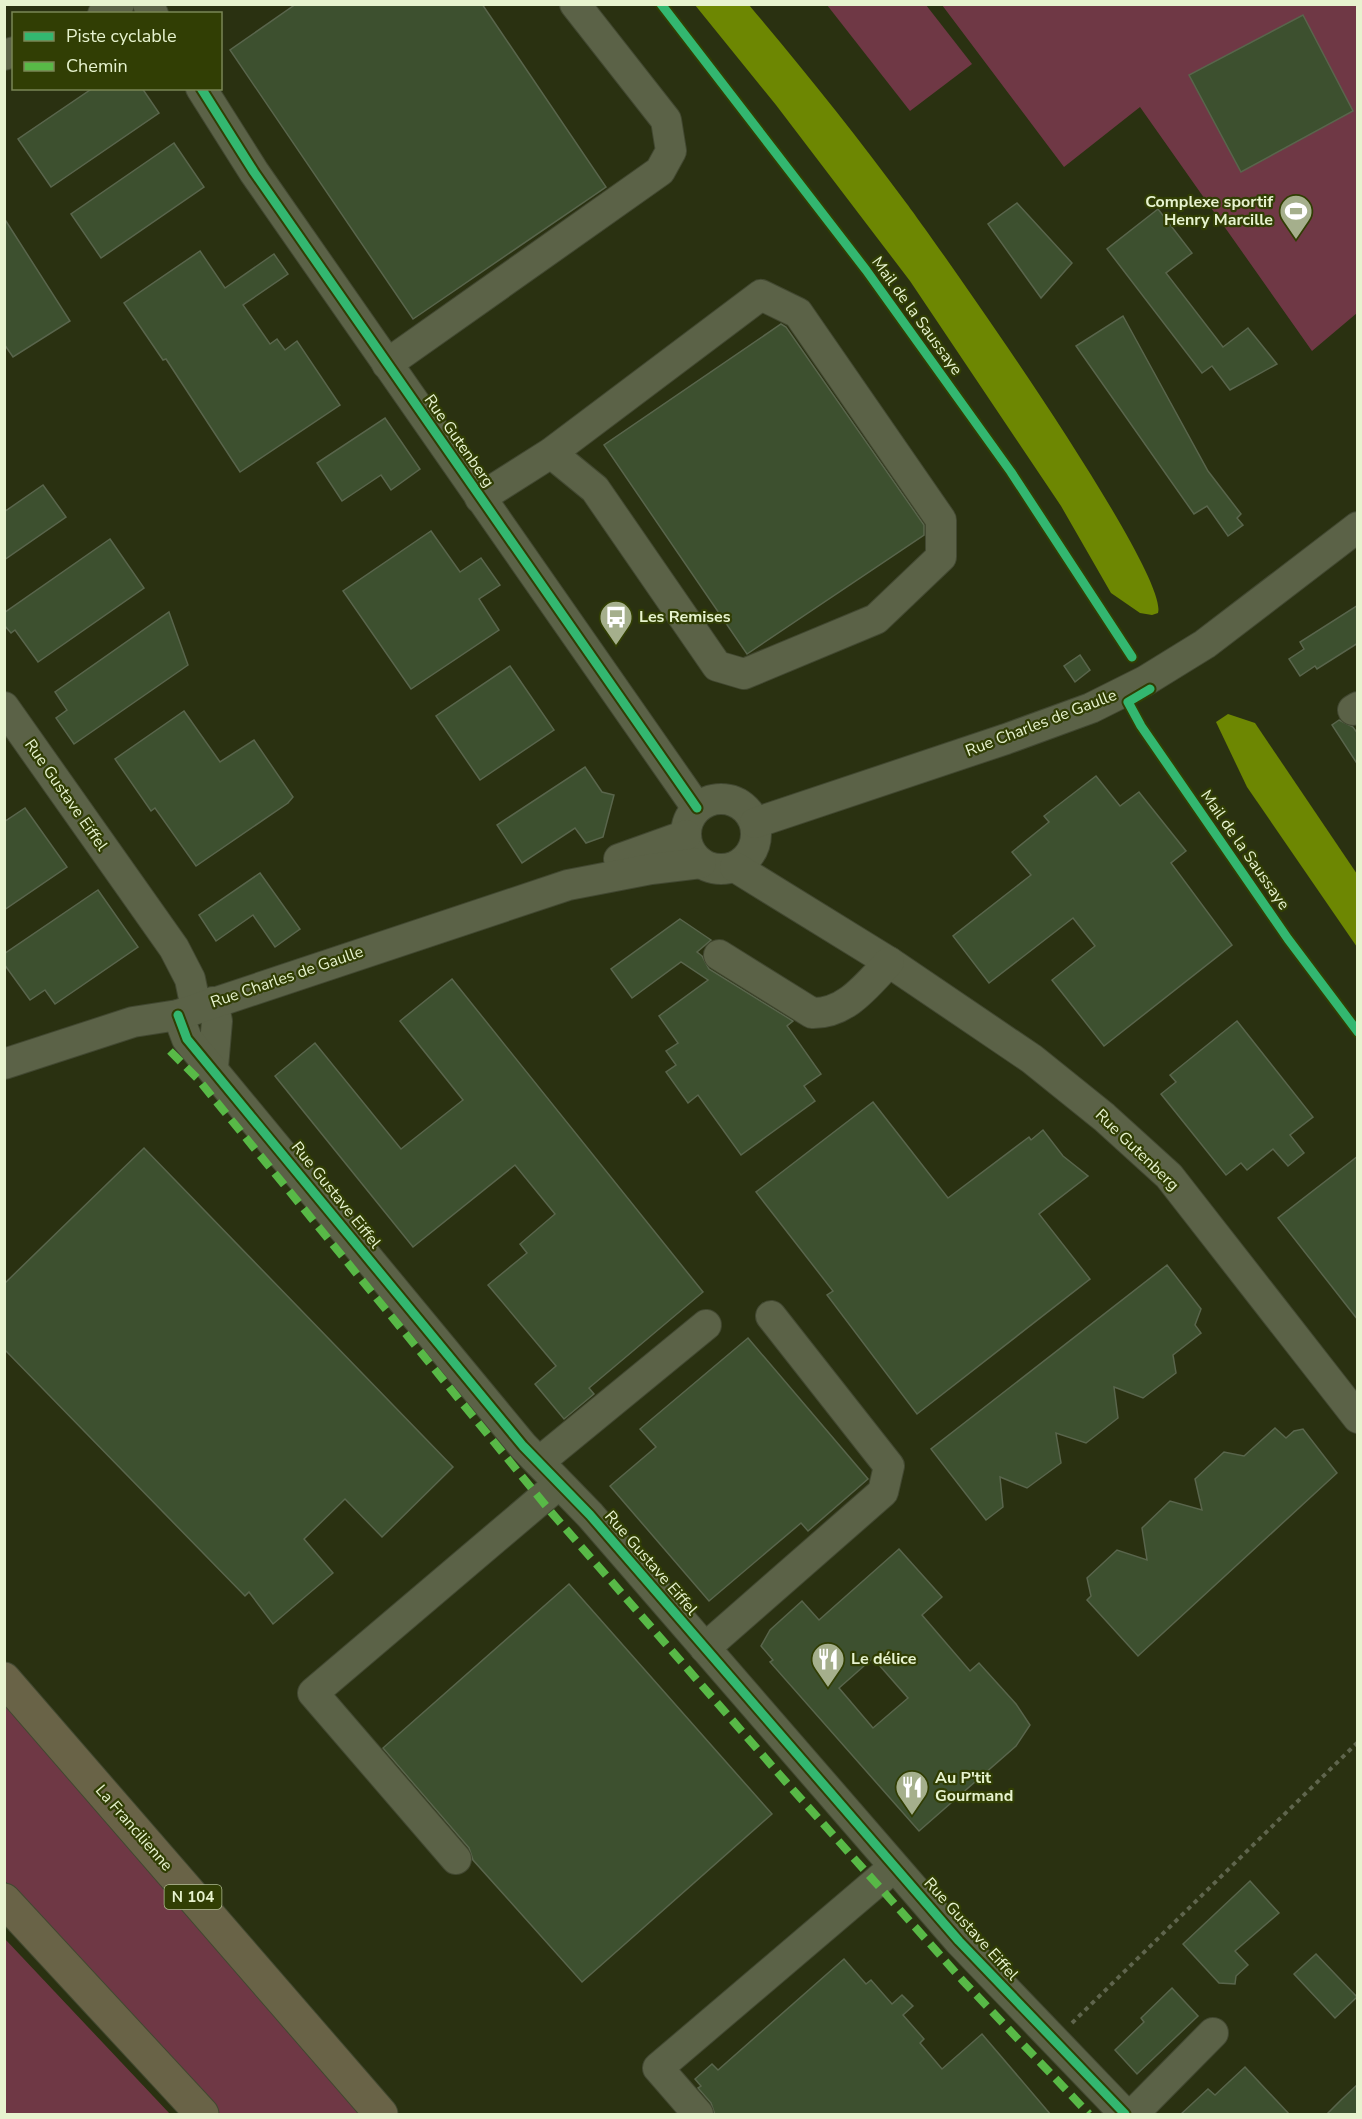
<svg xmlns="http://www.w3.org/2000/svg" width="1362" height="2119" font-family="'Nunito Sans',sans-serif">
<rect width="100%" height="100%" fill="#2a3111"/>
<g fill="#6f3845">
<path d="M827,5H926L972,64L910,111Z"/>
<path d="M942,5H1357V313L1312,351L1140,107L1064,167Z"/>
<path d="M4,1697L365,2114H219L5,1881Z"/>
<path d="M4,1939H5L170,2114H5Z"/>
</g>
<g fill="#6d8702">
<path d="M695,5H749C804,70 857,136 907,204C944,254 1170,573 1158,613L1152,615L1140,613L1111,593L1061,506L910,281L776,105Z"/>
<path d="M1228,714L1255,723L1357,874V947L1247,787L1216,722Z"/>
</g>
<g fill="#3d502f" stroke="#59654c" stroke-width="1.5" fill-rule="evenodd">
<path d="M296,4H482L606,187L413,319L230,50Z"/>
<path d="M1303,15L1353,111L1241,172L1189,75Z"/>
<path d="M93,88H142L159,113L51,187L18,139Z"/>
<path d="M174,143L204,187L101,258L71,214Z"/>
<path d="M1017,203L1072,263L1041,298L988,224Z"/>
<path d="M1158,209L1192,253L1166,273L1223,347L1248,328L1277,364L1230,390L1212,366L1202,373L1107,249Z"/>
<path d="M4,218L70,321L13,357L4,344Z"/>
<path d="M200,251L225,288L274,254L288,274L243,305L270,344L277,339L285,350L297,341L340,405L240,472L166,359L163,360L124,303Z"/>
<path d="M1123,316L1208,471L1241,514L1237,518L1243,525L1228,536L1207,506L1194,514L1076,346Z"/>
<path d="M781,324L786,327L924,525V535L747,654L604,445Z"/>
<path d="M385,418L420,469L391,490L381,475L342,501L317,463Z"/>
<path d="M43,485L66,517L4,560V512Z"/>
<path d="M431,531L460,572L481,558L500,585L479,599L499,630L411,689L343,591Z"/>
<path d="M110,539L144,588L38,662L15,630L11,633L4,625V613Z"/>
<path d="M1358,605V643L1317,669L1315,666L1300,676L1289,659L1304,649L1300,642Z"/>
<path d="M169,612L188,665L74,744L56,718L67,710L55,692Z"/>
<path d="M1080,655L1090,670L1075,682L1064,666Z"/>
<path d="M510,666L554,730L480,780L436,716Z"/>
<path d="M184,711L220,762L254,740L293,797L288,803L196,866L155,808L151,811L115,759Z"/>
<path d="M1339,720L1353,727L1358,734V765L1332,725Z"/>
<path d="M585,767L602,792L614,795L603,837L586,843L575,828L522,863L497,825Z"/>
<path d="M1096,776L1120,806L1139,792L1186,851L1171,863L1232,945L1104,1046L1052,980L1095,946L1073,918L989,983L953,936L1031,875L1012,852L1049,822L1044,816Z"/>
<path d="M25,808L67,867L4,910V822Z"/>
<path d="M260,873L300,929L275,947L253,915L216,941L199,915Z"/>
<path d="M98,890L138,947L55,1004L45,990L30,1000L4,964V954Z"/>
<path d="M680,919L711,940L697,952L702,956L709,969L793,1021L787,1026L821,1074L804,1086L815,1101L741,1155L698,1095L688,1103L666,1072L676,1065L666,1051L678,1043L659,1016L708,980L681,962L632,998L611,969Z"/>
<path d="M452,979L703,1292L589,1388L594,1394L564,1419L535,1384L556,1366L488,1285L527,1253L520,1244L555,1214L515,1165L413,1247L275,1076L315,1043L401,1149L463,1100L400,1021Z"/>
<path d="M1237,1021L1313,1117L1290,1135L1304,1153L1288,1166L1273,1149L1247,1170L1241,1163L1226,1175L1161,1094L1176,1082L1170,1075Z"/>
<path d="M873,1102L948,1198L1029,1137L1031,1140L1043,1130L1063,1156L1088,1176L1039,1214L1090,1279L917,1414L827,1295L833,1291L756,1192Z"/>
<path d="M144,1148L453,1467L382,1537L345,1499L304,1539L333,1573L273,1624L249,1592L245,1596L4,1349V1284Z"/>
<path d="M1358,1156V1320L1278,1218Z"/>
<path d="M1167,1265L1201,1309L1195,1325L1201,1333L1173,1355L1176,1373L1143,1398L1114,1387L1118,1418L1086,1443L1056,1433L1061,1463L1027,1488L1000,1477L1003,1507L986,1520L931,1449Z"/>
<path d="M748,1338L868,1479L808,1531L801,1523L709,1601L610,1486L656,1447L640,1429Z"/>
<path d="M1275,1428L1286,1438L1294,1431L1303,1429L1337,1473L1138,1656L1087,1600L1091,1596L1087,1578L1117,1550L1147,1560L1142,1528L1170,1501L1202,1510L1195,1479L1224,1452L1244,1456Z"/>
<path d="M899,1549L942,1597L922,1615L970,1671L979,1663L1016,1704L1030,1725L1016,1746L919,1831L770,1662L773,1660L761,1646L770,1630L802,1601L819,1620ZM873,1658L908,1698L873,1728L839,1688Z"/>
<path d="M569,1584L772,1814L582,1982L473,1860L469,1848L383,1748Z"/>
<path d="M1250,1881L1279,1913L1235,1951L1248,1965L1236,1976L1235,1984L1219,1983L1183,1944Z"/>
<path d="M1316,1954L1357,1997L1335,2018L1294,1974Z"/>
<path d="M844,1959L866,1984L871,1980L892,2004L902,1995L913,2006L903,2015L924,2039L920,2043L942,2069L982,2034L1051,2115H715L711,2103L698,2088L701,2086L695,2079L712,2064L718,2070Z"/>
<path d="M1172,1988L1198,2016L1137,2074L1115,2050L1144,2022L1141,2018Z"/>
<path d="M1245,2067L1290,2115H1180L1208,2089L1215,2095Z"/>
<path d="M1358,2084V2115H1326L1342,2099Z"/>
</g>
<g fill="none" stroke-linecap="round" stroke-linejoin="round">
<defs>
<g id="minor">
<path d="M148,4L153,14"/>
<path d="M103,14L119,4"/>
<path d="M4,55L14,52"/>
<path d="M201,88L254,172L697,808"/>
<path d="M387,364L660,171L671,151L666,120L575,4"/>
<path d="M480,498L551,453L761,295L798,313L941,520V557L876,619L744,674L717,666L595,489L551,453"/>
<path d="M4,707L174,948L190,979L196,1008"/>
<path d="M1353,710L1358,707"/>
<circle cx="721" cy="834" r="35"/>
<path d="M755,823L1006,739L1091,708L1145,681L1205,644L1358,527"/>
<path d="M619,859L686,835"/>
<path d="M735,867L889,962L1032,1059L1104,1117L1169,1176L1358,1418"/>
<path d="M719,955L812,1013C846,1014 867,985 889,962"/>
<path d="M213,1002L217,1021L213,1067"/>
<path d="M178,1015L187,1039L523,1446L590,1515L959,1941L1125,2114"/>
<path d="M4,1064L133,1022L178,1015L568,885L651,869L701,863"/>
<path d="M539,1462L706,1325"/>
<path d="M705,1648L883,1492L889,1466L771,1316"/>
<path d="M456,1859L313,1693L559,1484"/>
<path d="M698,2114L658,2068L894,1867"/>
<path d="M1133,2114L1213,2033"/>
</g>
<g id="highway">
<path d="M4,1679L381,2114"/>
<path d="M4,1900L202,2114"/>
</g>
</defs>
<use href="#minor" stroke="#424831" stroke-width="32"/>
<use href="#highway" stroke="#424831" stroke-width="35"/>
<path stroke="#5f654d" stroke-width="4" stroke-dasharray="4.5 4.5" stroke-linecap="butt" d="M1072,2023L1358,1742"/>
<use href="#minor" stroke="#5b6247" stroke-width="30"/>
<use href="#highway" stroke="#696347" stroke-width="33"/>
<path stroke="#58b947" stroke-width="8" stroke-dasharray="15 8" stroke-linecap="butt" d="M170,1051L197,1078L551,1512L786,1782L964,1982L1089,2114"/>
<defs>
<g id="cycleway">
<path d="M661,4L866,270L1011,472L1132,657"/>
<path d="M201,88L254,172L697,808"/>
<path d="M1150,689L1128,702L1141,726L1288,939L1358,1032"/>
<path d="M178,1015L187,1039L523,1446L590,1515L959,1941L1125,2114"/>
</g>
</defs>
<use href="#cycleway" stroke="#313e04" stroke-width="13"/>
<use href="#cycleway" stroke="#33b770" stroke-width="9"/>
</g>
<defs>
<symbol id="stadium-pin" viewBox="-11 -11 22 30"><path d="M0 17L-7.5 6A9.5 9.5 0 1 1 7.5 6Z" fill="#a5af8c" stroke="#313e04"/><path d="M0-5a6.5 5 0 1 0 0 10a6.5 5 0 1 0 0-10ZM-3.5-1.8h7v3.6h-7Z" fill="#fff"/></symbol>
<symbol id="bus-pin" viewBox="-11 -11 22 30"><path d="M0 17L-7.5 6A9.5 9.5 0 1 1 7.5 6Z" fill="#a5af8c" stroke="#313e04"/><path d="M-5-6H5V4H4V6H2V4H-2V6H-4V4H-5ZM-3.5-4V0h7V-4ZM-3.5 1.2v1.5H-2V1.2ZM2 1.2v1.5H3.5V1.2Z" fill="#fff"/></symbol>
<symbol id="restaurant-pin" viewBox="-11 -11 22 30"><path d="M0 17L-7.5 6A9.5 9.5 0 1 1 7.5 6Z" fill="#a5af8c" stroke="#313e04"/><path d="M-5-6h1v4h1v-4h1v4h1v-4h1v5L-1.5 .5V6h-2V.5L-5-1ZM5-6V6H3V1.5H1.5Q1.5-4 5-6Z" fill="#fff"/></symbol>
</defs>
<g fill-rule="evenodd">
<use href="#stadium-pin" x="1277" y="192" width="38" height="52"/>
<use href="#bus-pin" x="597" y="598" width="38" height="52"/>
<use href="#restaurant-pin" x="809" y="1640" width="38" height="52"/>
<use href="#restaurant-pin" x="893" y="1768" width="38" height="52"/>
</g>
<g text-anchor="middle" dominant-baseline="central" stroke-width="4.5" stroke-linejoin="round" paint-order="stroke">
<rect fill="#313e04" stroke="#b0bd92" stroke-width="1.5" x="164.5" y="1885" width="57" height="24" rx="4.5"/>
<g font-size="15" font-weight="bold" fill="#e7f3cf">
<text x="193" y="1897">N 104</text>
</g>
<g font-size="16" font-weight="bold" fill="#e7f3cf" stroke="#313e04" text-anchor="start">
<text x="1273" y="202" text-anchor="end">Complexe sportif<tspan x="1273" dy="18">Henry Marcille</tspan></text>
<text x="639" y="617">Les Remises</text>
<text x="851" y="1659">Le délice</text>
<text x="935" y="1778">Au P'tit<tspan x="935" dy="18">Gourmand</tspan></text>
</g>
<g font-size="16" fill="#e7f3cf" stroke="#313e04">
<text transform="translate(917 316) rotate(54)">Mail de la Saussaye</text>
<text transform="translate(459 441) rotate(55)">Rue Gutenberg</text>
<text transform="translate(1041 723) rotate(-21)">Rue Charles de Gaulle</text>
<text transform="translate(66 795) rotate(55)">Rue Gustave Eiffel</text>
<text transform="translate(1245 850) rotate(55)">Mail de la Saussaye</text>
<text transform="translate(287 977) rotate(-19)">Rue Charles de Gaulle</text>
<text transform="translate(1137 1150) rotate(44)">Rue Gutenberg</text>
<text transform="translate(336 1195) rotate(51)">Rue Gustave Eiffel</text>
<text transform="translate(651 1563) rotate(49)">Rue Gustave Eiffel</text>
<text transform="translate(134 1828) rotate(49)">La Francilienne</text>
<text transform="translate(971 1929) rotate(48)">Rue Gustave Eiffel</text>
</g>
</g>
<rect width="1362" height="2119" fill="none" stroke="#e7f3cf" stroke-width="12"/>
<rect x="12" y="12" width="210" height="78" fill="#313e04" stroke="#7a8655" stroke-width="1.5"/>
<rect x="24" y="32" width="30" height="9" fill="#33b770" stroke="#7a8655" stroke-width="1.5"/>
<text x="66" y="42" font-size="18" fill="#e7f3cf">Piste cyclable</text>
<rect x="24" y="62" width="30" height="9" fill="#58b947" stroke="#7a8655" stroke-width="1.5"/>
<text x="66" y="72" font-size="18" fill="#e7f3cf">Chemin</text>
</svg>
